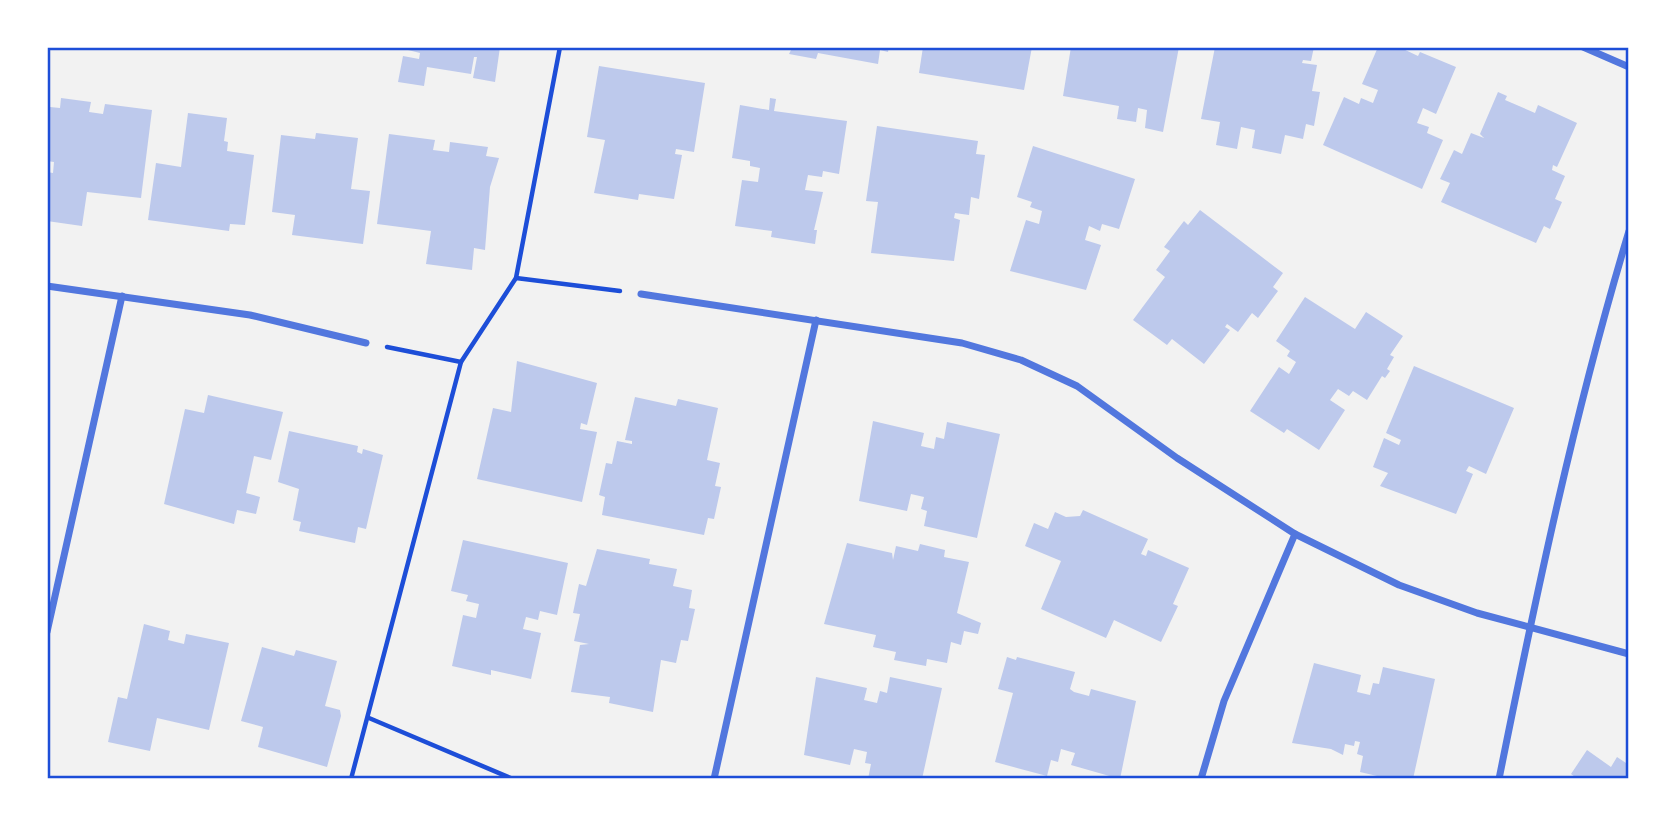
<svg xmlns="http://www.w3.org/2000/svg" width="1676" height="826" font-family="'Titillium Web',sans-serif">
<rect width="100%" height="100%" fill="#f2f2f2"/>
<g fill="#bdc9ec">
<path d="M396,47H500L495,82L473,78L477,57H474L471,74L427,67L424,86L398,82L403,56L419,59L420,53Z"/>
<path d="M782,47H889L888,52L880,50L878,64L818,53L816,59L789,54L791,50Z"/>
<path d="M923,47H1032L1024,90L919,73Z"/>
<path d="M1071,47H1179L1163,132L1145,128L1147,110L1138,108L1136,122L1117,119L1119,106L1063,96Z"/>
<path d="M1215,47H1314L1311,61L1303,60L1302,63L1317,65L1312,91L1320,92L1314,126L1306,124L1303,139L1285,135L1281,154L1252,148L1255,130L1241,127L1237,149L1216,145L1220,122L1201,119Z"/>
<path d="M1378,47H1399L1418,56L1420,52L1456,67L1436,114L1423,108L1417,123L1429,127L1427,133L1443,140L1422,189L1323,145L1344,97L1359,104L1361,98L1373,103L1378,90L1362,84Z"/>
<path d="M599,66L705,83L694,152L676,149L675,154L682,155L674,199L639,194L638,200L594,193L605,140L587,137Z"/>
<path d="M1498,92L1507,96L1505,100L1535,113L1538,105L1577,123L1557,167L1553,165L1552,170L1565,176L1555,199L1562,202L1550,229L1544,226L1536,243L1441,202L1450,183L1440,179L1454,150L1462,154L1471,133L1484,138L1480,134Z"/>
<path d="M61,98L91,102L89,112L103,114L105,104L152,110L141,198L87,192L82,226L47,221V172L53,173L54,162L47,161V130L50,107L60,108Z"/>
<path d="M770,98L776,99L774,111L847,121L839,174L823,171L822,177L808,175L805,190L823,192L814,230H817L815,244L771,237L772,231L735,226L742,180L758,182L760,168L750,166V161L732,158L740,105L769,110Z"/>
<path d="M188,113L227,118L224,141L228,142L227,151L254,155L245,225L230,224L229,231L148,220L156,163L181,167Z"/>
<path d="M877,126L978,141L976,154L985,155L979,199L971,197L969,215L955,213L954,218L960,220L954,261L871,253L878,202L866,201Z"/>
<path d="M316,133L358,138L351,189L370,191L363,244L292,235L295,215L272,212L281,135L315,139Z"/>
<path d="M389,134L435,140L433,150L449,152L450,142L488,147L486,156L499,158L490,187L485,250L474,248L472,270L426,264L431,231L377,224Z"/>
<path d="M1033,146L1135,179L1119,229L1102,224L1100,231L1089,226L1085,240L1101,245L1086,290L1010,271L1026,220L1039,224L1042,211L1030,207L1032,202L1017,197Z"/>
<path d="M1200,210L1283,273L1273,287L1278,291L1258,318L1252,313L1238,332L1227,324L1225,327L1230,330L1204,364L1172,339L1167,345L1133,320L1165,277L1156,270L1170,251L1164,247L1184,221L1188,225Z"/>
<path d="M1305,297L1355,329L1366,312L1403,336L1390,355L1394,357L1387,369L1390,371L1385,378L1382,376L1367,400L1353,391L1349,396L1338,389L1330,400L1345,410L1319,450L1287,429L1284,433L1250,411L1279,367L1289,374L1296,362L1287,356L1290,351L1276,341Z"/>
<path d="M517,361L597,383L587,425L581,423L580,429L597,432L582,502L477,479L493,408L511,412Z"/>
<path d="M1414,366L1514,408L1486,474L1469,466L1466,471L1473,474L1456,514L1380,486L1388,473L1373,467L1384,438L1399,445L1401,440L1386,433Z"/>
<path d="M208,395L283,412L271,460L254,456L246,493L260,497L256,514L237,510L234,524L164,504L185,409L204,413Z"/>
<path d="M635,397L676,406L678,399L718,408L707,460L720,463L715,486L721,487L714,519L708,518L704,535L602,515L605,497L599,495L606,463L612,464L617,441L632,444V441L625,440Z"/>
<path d="M873,421L924,433L921,446L934,449L936,437L944,439L947,422L1000,434L977,538L924,526L927,511L921,509L924,497L911,494L907,511L859,501Z"/>
<path d="M289,431L358,446L357,452L362,454L363,449L383,455L366,529L358,527L355,543L299,531L301,522L293,520L299,489L278,482Z"/>
<path d="M1083,510L1148,539L1141,554L1146,556L1148,550L1189,568L1173,604L1178,606L1161,642L1114,620L1106,638L1041,609L1061,561L1025,546L1034,523L1048,529L1055,512L1066,517L1080,516Z"/>
<path d="M463,540L568,563L557,615L540,611L538,620L526,617L523,629L541,633L531,679L491,670V675L452,666L463,615L476,618L479,604L466,601L468,595L451,591Z"/>
<path d="M847,543L892,553L893,560L896,546L918,551L920,544L945,550L944,557L969,562L957,613L981,623L978,634L964,631L961,645L951,642L947,663L927,659L926,666L894,660L896,652L873,647L876,635L824,624Z"/>
<path d="M597,549L650,559L649,564L677,569L673,586L692,590L689,608L695,609L688,641L681,640L676,663L661,660L653,712L609,703L610,697L571,692L580,645L589,644L574,641L580,614L573,613L579,584L586,586Z"/>
<path d="M144,624L170,631L168,640L184,644L186,634L229,643L209,730L157,718L150,751L108,742L118,697L127,699Z"/>
<path d="M262,647L294,656L296,650L337,661L325,706L340,710L341,716L327,767L258,747L263,727L241,721Z"/>
<path d="M1007,657L1016,660L1017,657L1075,672L1070,689L1074,692L1089,696L1091,689L1136,701L1120,779L1071,765L1075,753L1061,749L1058,762L1051,760L1047,776L995,762L1013,693L998,689Z"/>
<path d="M1314,663L1361,675L1357,692L1370,695L1373,683L1379,684L1383,667L1435,679L1413,779H1390L1360,772L1363,756L1357,754L1360,742L1355,741L1354,746L1345,744L1343,755L1331,749L1292,743Z"/>
<path d="M816,677L867,688L864,700L877,703L880,691L887,693L890,677L942,688L922,779H868L871,764L865,763L867,752L854,749L850,765L804,755Z"/>
<path d="M1587,750L1611,767L1617,757L1629,765V779H1578L1571,774Z"/>
</g>
<g fill="none" stroke-linecap="round" stroke-linejoin="round">
<g stroke="#1d4ed8" stroke-width="4.5">
<path d="M516,278L620,291"/>
<path d="M387,347L461,362"/>
<path d="M369,718L513,779"/>
<path d="M351,779L461,362L516,278L560,47"/>
</g>
<g stroke="#5277de" stroke-width="7">
<path d="M1583,47L1629,67"/>
<path d="M47,286L250,315L366,343"/>
<path d="M641,294L962,343L1021,360L1077,386L1177,458L1295,534L1399,585L1477,613L1629,654"/>
<path d="M47,632L122,296"/>
<path d="M714,779L816,320"/>
<path d="M1201,779L1224,701L1295,534"/>
<path d="M1499,779C1536,595 1575,410 1629,231"/>
</g>
</g>
<rect width="1676" height="826" fill="none" stroke="#ffffff" stroke-width="98"/>
<rect x="49" y="49" width="1578" height="728" fill="none" stroke="#1d4ed8" stroke-width="2.5"/>
</svg>
